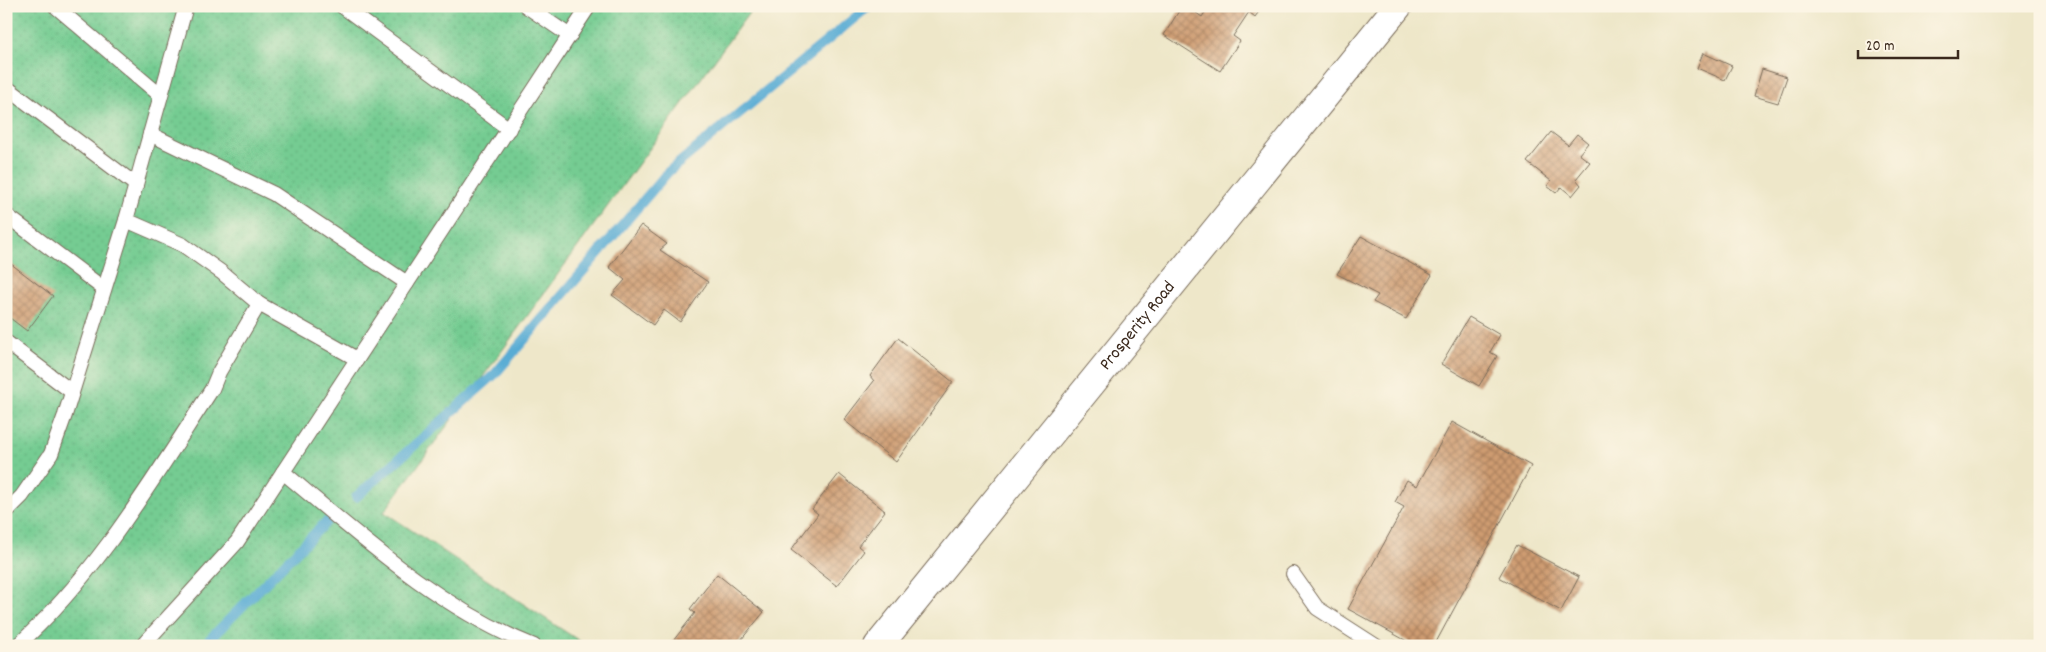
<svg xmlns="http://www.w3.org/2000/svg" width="2046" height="652" font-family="Dekko,sans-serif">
<defs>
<pattern id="green-dots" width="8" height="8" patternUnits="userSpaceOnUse" patternTransform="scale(1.25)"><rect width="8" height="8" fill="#74cc92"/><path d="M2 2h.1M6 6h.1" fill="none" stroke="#65af7d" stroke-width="1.8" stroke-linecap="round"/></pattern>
<pattern id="building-cross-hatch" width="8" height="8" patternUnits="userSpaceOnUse" patternTransform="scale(1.25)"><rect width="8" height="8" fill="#ce9b71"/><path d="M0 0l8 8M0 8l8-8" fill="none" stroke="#a87f5c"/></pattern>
</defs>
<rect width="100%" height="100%" fill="#fcf5e5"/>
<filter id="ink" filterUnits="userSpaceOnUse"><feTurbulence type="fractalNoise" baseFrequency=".02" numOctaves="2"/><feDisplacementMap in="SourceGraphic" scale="10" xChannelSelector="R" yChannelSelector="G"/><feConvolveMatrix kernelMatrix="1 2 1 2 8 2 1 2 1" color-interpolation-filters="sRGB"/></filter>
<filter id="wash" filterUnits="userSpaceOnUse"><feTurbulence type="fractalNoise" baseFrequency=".0096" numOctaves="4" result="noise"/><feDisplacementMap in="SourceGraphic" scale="20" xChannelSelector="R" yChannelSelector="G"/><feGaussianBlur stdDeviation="1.12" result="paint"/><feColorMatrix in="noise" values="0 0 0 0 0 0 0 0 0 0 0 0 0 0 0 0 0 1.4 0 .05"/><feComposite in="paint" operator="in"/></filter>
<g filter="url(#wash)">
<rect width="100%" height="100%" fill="#eee7c9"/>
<path fill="url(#green-dots)" stroke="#587b58" d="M6,6H754L384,512L587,646H6Z"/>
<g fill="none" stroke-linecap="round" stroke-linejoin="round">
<g stroke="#58acd4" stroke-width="10">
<path d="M356,497L495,374L668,172L869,6"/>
<path d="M203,646L326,522"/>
</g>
</g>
<g id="blocks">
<g fill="url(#building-cross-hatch)">
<path d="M1182,6H1186L1202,17L1209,6H1263L1255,17L1249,12L1233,36L1240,41L1220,71L1164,35Z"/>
<path d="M1703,53L1732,66L1725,80L1697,68Z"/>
<path d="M1762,69L1787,77L1778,103L1754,96Z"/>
<path d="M1551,132L1568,145L1577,134L1588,143L1579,154L1590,162L1576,179L1581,185L1572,196L1561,187L1556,193L1547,186L1551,181L1527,162Z"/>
<path d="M641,225L667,244L660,250L708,282L680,322L664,310L653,325L612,295L625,280L609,267Z"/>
<path d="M1361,236L1432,275L1406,319L1373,302L1378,295L1337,274Z"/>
<path d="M6,260L53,296L27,331L6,315Z"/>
<path d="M1469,317L1500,335L1490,352L1497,356L1479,386L1441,364Z"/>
<path d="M898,338L953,382L896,462L844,420L874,381L870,376Z"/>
<path d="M1452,422L1531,466L1434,646H1416L1348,609L1404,507L1395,502L1407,480L1417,486Z"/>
<path d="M839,474L885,511L858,546L864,551L837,586L791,550L818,514L812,509Z"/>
<path d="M1517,545L1579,577L1561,611L1499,577Z"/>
<path d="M717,574L764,612L736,646H669L695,613L690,609Z"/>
</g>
</g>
</g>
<g filter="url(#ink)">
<use href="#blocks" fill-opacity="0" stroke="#7a6c5a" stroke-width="1"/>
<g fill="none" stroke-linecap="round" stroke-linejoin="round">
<defs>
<g id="service">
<path d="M55,6L161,96"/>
<path d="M342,6L509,129"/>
<path d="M526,6L570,36"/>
<path d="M6,87L136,185"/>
<path d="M150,134L274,194L407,283"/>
<path d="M6,215L104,289"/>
<path d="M126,220L183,245L221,272L259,304"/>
<path d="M6,342L72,392"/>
<path d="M283,472C361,537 438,608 534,646"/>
<path d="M6,512L22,496L51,454L65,415L126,220L186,6"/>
<path d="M1293,574L1317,608L1376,646"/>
<path d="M17,646C98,573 153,479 212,389L219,372L259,304L357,359"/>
<path d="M142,646L237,542L589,6"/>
</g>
<g id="tertiary">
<path id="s1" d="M878,646L1398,6"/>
</g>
</defs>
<use href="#service" stroke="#7a6c5a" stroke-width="16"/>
<use href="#tertiary" stroke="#7a6c5a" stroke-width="30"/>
<use href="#service" stroke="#fff" stroke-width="14"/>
<use href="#tertiary" stroke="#fff" stroke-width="28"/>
</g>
</g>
<g text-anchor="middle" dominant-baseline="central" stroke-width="5" stroke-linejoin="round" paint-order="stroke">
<g font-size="18" fill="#3b2a1e" stroke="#fcf5e5">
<text stroke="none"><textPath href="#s1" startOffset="412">Prosperity Road</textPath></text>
</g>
</g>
<rect width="2046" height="652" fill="none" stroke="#fcf5e5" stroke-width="25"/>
<path d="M1858 50v8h100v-8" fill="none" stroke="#3b2a1e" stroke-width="2.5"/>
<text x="1866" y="50" font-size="15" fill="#3b2a1e" stroke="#fcf5e5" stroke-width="4" paint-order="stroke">20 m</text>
</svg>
